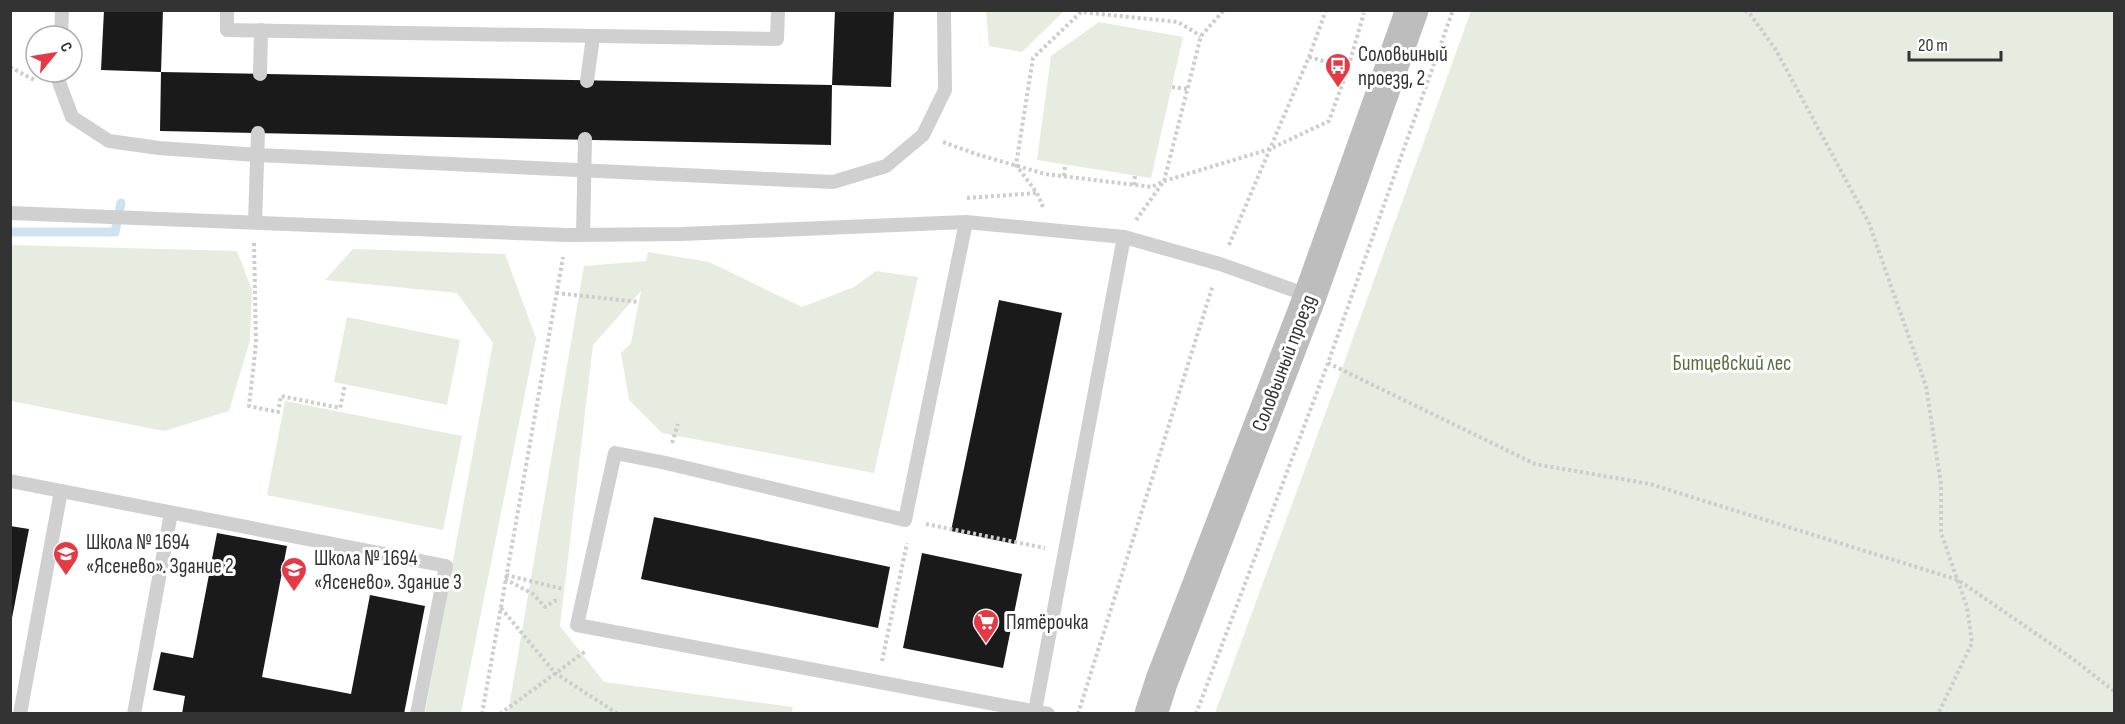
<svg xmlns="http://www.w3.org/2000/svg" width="2125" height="724" font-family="'Sofia Sans Condensed',sans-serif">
<rect width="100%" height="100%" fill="#fff"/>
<g fill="#e6ecdf">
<path d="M986,11V10L1064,11L1022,52L989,46Z"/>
<path d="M1471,11H2114V713H1215L1348,352Z"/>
<path d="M1099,22L1183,37L1151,178L1037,160L1051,56Z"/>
<path d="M11,245L237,251L252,290L250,340L229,411L164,431L11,401Z"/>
<path d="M353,249L505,254L536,338L461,713H425L493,343L457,293L325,280Z"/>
<path d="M648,252L709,262L802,307L854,287L876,271L918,277L874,473L662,433L629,400L621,353L631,343L641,291L593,345L560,626L604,682L793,707L791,713H508L584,266L646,261Z"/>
<path d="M347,317L460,340L447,405L334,382Z"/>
<path d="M285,401L462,436L443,530L267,495Z"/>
</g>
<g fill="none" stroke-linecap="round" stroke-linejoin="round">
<path stroke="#cfe2ee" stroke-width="9" d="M10,232H115L121,203"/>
</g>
<g fill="#1a1a1a">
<path d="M104,10H163L161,72L101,70Z"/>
<path d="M835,10H894L891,87L832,85Z"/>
<path d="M161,72L832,85L831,145L160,131Z"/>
<path d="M999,300L1062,313L1015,544L951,531Z"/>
<path d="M654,517L890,567L878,628L641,579Z"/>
<path d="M10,526L29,529L12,618H10Z"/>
<path d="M217,533L287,546L262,677L351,694L370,595L425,606L404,714H263L254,712V714H182L185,696L153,690L161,652L193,658Z"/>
<path d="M922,553L1022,574L1003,668L903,648Z"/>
</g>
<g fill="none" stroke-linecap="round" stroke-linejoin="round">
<g stroke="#cdcdcd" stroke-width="4" stroke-dasharray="3 3" stroke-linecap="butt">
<path d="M1745,10L1750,14L1776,50L1869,223L1926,386L1941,484V533L1967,607L1972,643L1938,714"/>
<path d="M1309,57L1348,68"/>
<path d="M10,67L36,81"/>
<path d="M1172,87L1187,89"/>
<path d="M943,142L976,154L1045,174L1152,187L1164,181L1270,149L1329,121L1348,68L1364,13"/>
<path d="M1064,176L1065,166"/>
<path d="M1134,185L1135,176"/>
<path d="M967,198L1037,193"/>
<path d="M1043,207L1037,193L1016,165L1033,58L1081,12L1178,22L1201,36"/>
<path d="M1136,220L1164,181L1201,36L1224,10"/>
<path d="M254,243L256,343L249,406L278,412L281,396L340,408L345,385"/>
<path d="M1229,245L1309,57L1326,10"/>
<path d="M556,293L639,302"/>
<path d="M1328,363L1535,464L1650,484L1958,580L2073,659L2114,691"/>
<path d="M672,443L678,424"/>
<path d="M926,524L1045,548"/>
<path d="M506,575L563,589"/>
<path d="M505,579L533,594L545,607L554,601L560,600"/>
<path d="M501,608L555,673L618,714"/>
<path d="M882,661L907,543"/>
<path d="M482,714L563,257"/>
<path d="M500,714L587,650"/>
<path d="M1078,714L1213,285"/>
<path d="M1196,714L1328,363L1453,10"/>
</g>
<g stroke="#d0d0d0" stroke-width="14">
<path d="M227,10V30L777,39L778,10"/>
<path d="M61,36L62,10"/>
<path d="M60,72L59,82L72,117L109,141L159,148L258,155L833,182L886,166L923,135L945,90L944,10"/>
<path d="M260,74L261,30"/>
<path d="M587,81L593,36"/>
<path d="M10,213L567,235L682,234L966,222L1124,237L1220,264L1310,296"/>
<path d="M255,222L258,133"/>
<path d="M966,222L905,520L666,463L615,453L577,625L1048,714"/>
<path d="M583,235L585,139"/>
<path d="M10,481L446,566L417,714"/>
<path d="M1035,711L1124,237"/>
<path d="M20,714L61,491"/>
<path d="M134,714L171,513"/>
</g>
<path stroke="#bdbdbd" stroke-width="33" d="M1151,714L1162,680L1310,296L1412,10"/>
</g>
<defs>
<symbol id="bus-pin" viewBox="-11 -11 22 30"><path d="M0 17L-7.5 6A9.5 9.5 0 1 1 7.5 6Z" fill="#e63946" stroke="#fff"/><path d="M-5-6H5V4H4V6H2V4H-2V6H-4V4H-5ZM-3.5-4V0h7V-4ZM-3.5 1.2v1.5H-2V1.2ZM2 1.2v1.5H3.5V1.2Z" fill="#fff"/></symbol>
<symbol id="school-pin" viewBox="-11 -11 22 30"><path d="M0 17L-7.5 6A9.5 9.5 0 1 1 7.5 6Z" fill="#e63946" stroke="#fff"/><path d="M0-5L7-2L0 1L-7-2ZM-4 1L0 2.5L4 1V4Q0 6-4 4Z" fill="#fff"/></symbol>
<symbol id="supermarket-pin" viewBox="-11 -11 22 30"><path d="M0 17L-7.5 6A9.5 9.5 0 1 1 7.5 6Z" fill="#e63946" stroke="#fff"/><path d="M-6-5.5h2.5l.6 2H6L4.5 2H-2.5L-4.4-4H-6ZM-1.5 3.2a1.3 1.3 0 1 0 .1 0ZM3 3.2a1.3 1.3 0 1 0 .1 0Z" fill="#fff"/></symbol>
</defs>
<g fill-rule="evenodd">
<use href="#bus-pin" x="1323" y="51" width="30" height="40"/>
<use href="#school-pin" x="51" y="539" width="30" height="40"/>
<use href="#school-pin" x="279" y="555" width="30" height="40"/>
<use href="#supermarket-pin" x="971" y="607" width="30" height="40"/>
</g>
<g text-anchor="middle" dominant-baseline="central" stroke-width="6" stroke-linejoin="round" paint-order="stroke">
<g font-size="21" fill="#333" stroke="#fff" text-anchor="start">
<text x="1358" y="54">Соловьиный<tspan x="1358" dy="24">проезд, 2</tspan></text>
<text x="86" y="542">Школа № 1694<tspan x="86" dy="24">«Ясенево». Здание 2</tspan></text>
<text x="314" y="558">Школа № 1694<tspan x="314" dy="24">«Ясенево». Здание 3</tspan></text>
<text x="1006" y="622">Пятёрочка</text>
</g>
<g font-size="21" fill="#333" stroke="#fff">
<text transform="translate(1284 363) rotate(-69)">Соловьиный проезд</text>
</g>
<g font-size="21" fill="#56703f" stroke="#fff">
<text x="1732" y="363">Битцевский лес</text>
</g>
</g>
<rect width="2125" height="724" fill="none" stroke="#333333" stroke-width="24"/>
<g transform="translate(54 54) rotate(60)"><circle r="28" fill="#ffffff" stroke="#adadad" stroke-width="1.5"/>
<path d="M0-4.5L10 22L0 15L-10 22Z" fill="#e63946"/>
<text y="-9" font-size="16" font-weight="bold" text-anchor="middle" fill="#333333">С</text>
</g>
<path d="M1909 51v9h92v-9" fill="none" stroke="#333333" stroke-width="3"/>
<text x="1918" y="51" font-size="18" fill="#333333" stroke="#ffffff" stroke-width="4.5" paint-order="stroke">20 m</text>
</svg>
